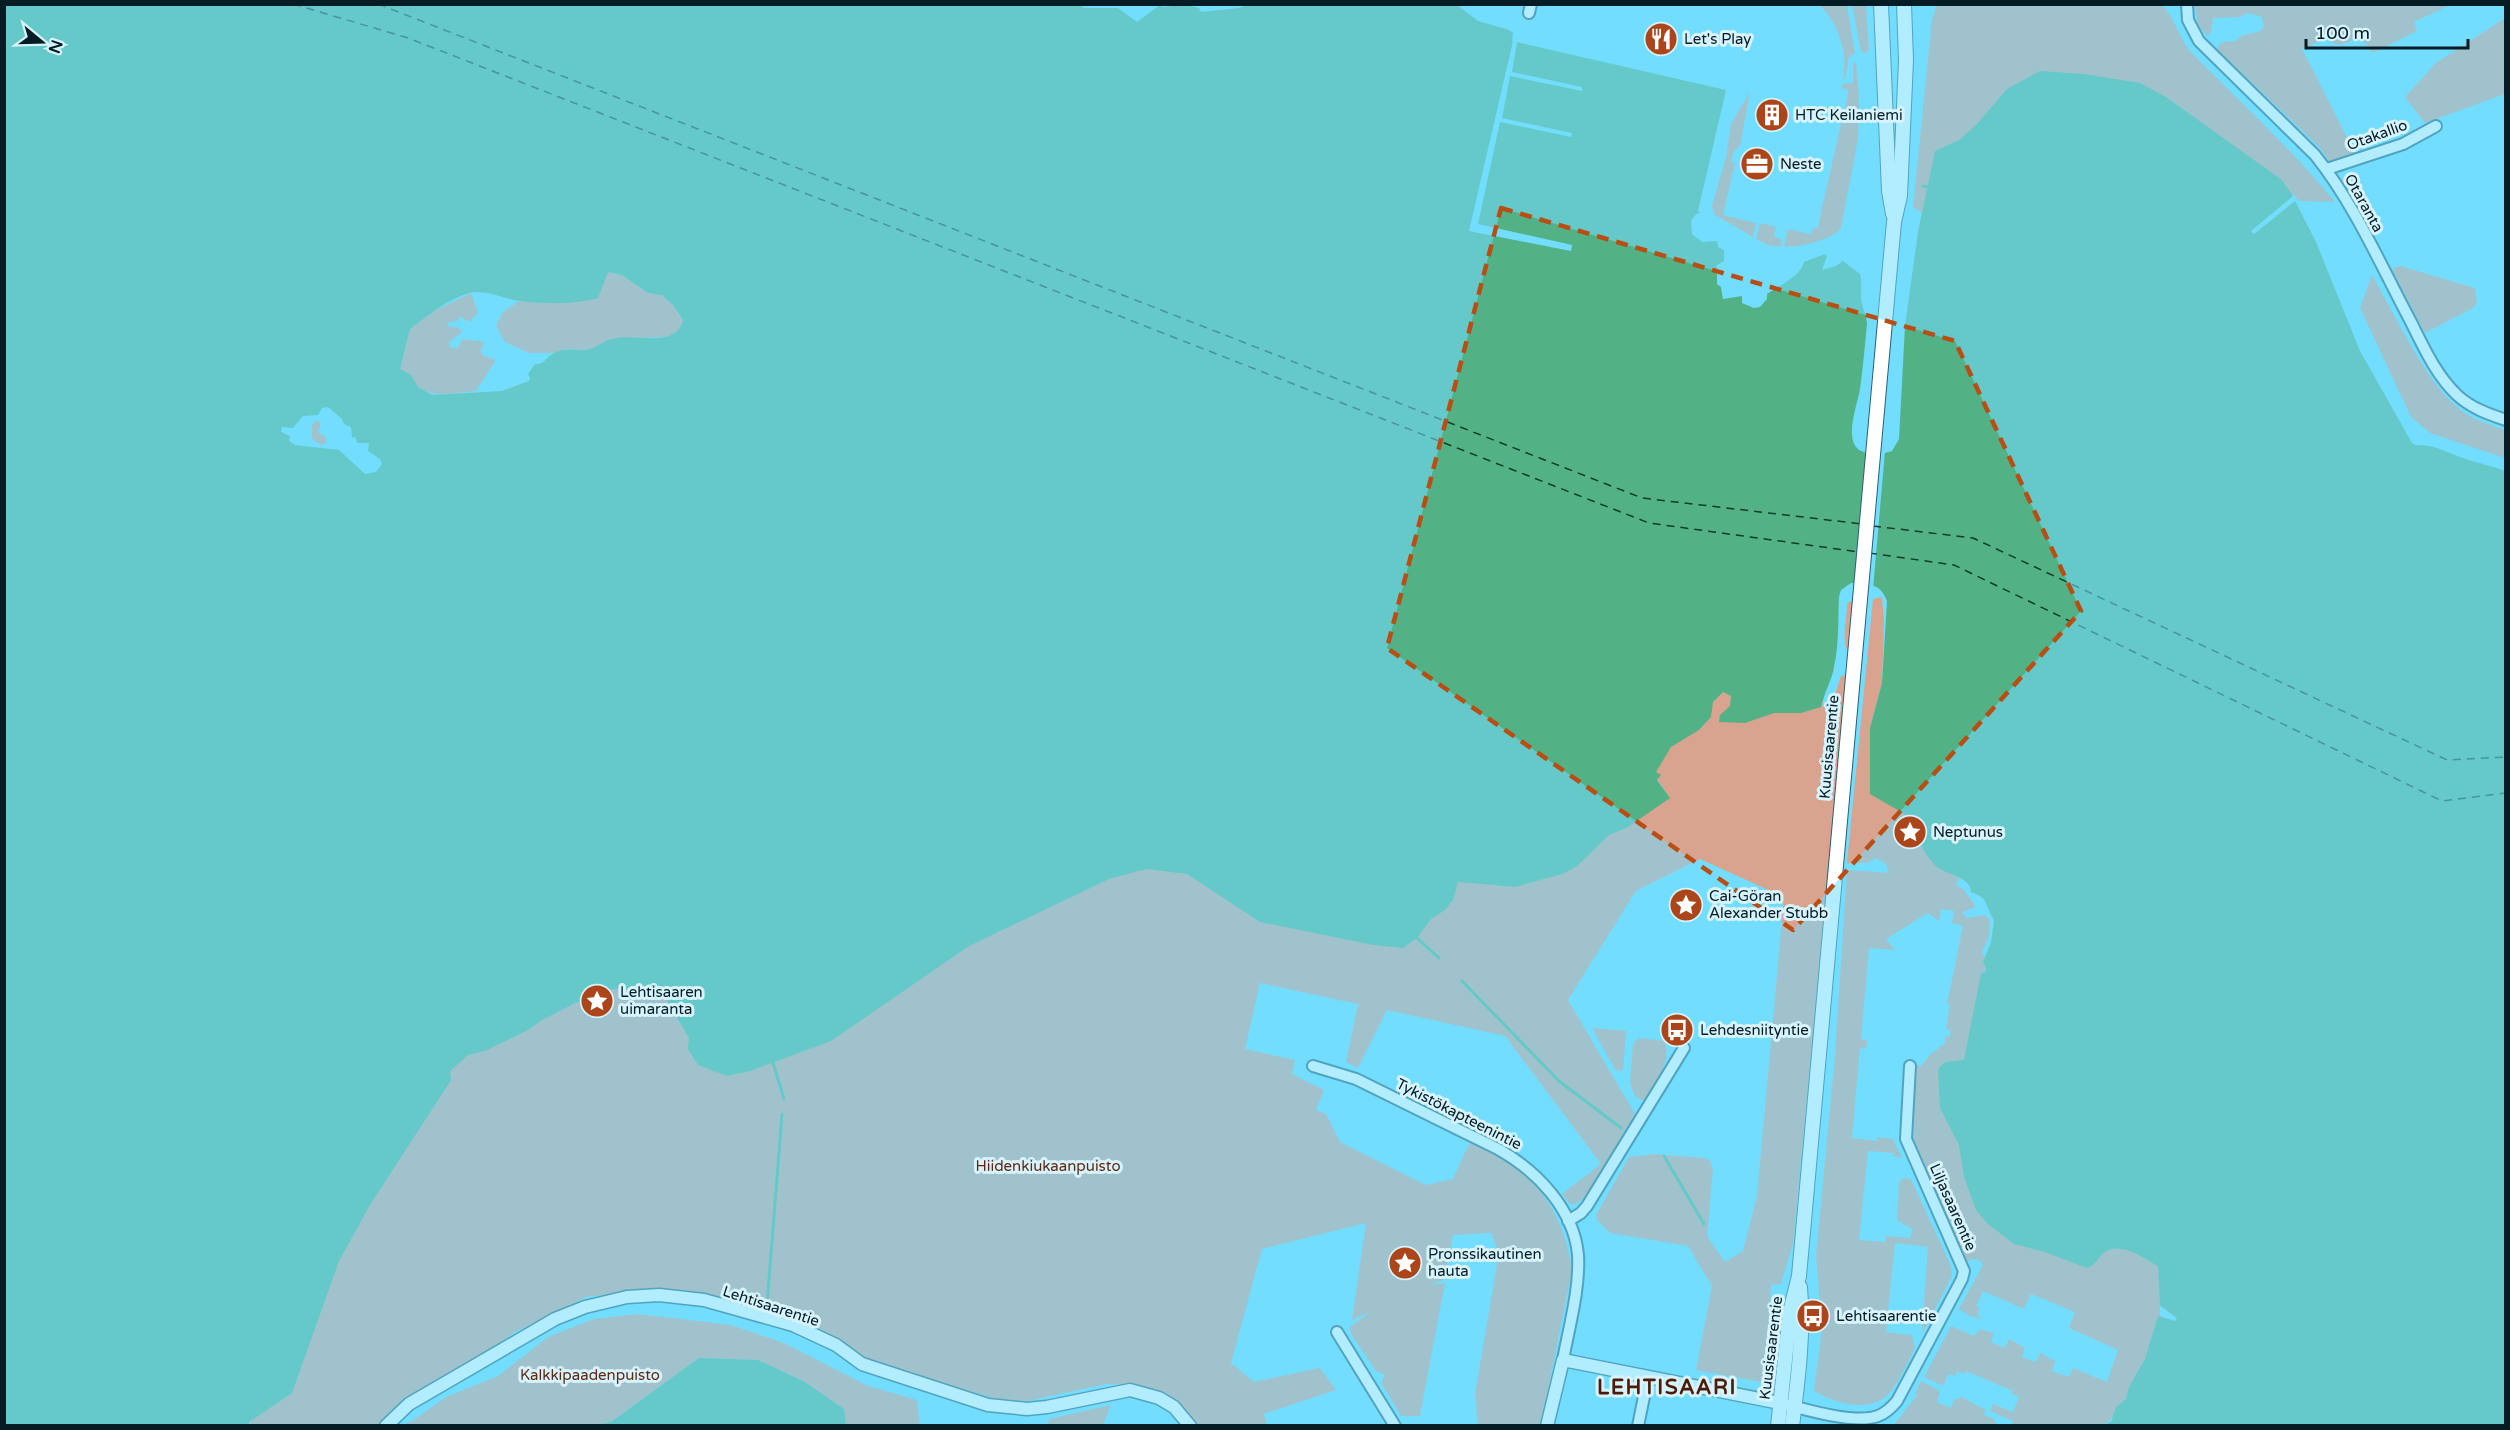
<svg xmlns="http://www.w3.org/2000/svg" width="2510" height="1430" font-family="'Varela Round',sans-serif">
<rect width="100%" height="100%" fill="#73ddff"/>
<g fill="#d8a38f">
<path d="M2158,4C2171,7 2180,41 2191,52C2240,102 2291,148 2335,202L2299,201L2292,193L2293,196L2226,141L2166,97L2153,99L1918,232L1922,212L1913,208L1932,19L1937,5Z"/>
<path d="M1820,5H1846L1847,6L1855,53L1849,57L1845,79H1843C1848,52 1839,25 1820,5Z"/>
<path d="M1852,5H1866L1869,49L1865,54L1861,51Z"/>
<path d="M2195,5H2450L2414,22L2417,31L2373,53L2360,37L2341,45L2333,44L2331,39L2325,37L2308,48L2301,47L2356,155L2331,164L2320,148L2218,50V46L2222,42L2236,41L2243,35L2258,32L2264,27L2262,17L2248,13L2240,17L2213,18L2211,32L2207,36L2198,25Z"/>
<path d="M2505,18V94L2425,123L2405,97L2436,63Z"/>
<path d="M1856,61L1859,96L1858,139L1841,228C1834,239 1797,249 1784,246L1788,229L1811,234L1813,228H1818L1823,201H1826L1824,199L1848,94V89L1841,88L1843,84L1853,83V64Z"/>
<path d="M1750,92L1740,146L1734,151L1731,162L1735,163L1723,215L1756,223L1753,237L1715,215L1712,206L1726,157L1731,124Z"/>
<path d="M1760,223L1776,227L1774,237L1782,239L1780,247L1768,245L1756,239Z"/>
<path d="M2400,266L2475,288L2477,303L2473,308L2425,333L2393,272L2394,268Z"/>
<path d="M607,272L622,275L648,293L662,295L673,305L683,320L681,328L677,333L665,337L612,339L601,346L585,350L566,349L553,353H529L505,342L496,326L502,313L519,301L546,303Z"/>
<path d="M2372,275C2393,311 2425,380 2456,406C2470,419 2488,424 2505,430V458L2430,433L2411,417L2360,308Z"/>
<path d="M471,293L478,312L470,322L460,317L457,321L447,323L448,326L459,328L462,332L449,342L450,347L458,348L462,339L485,342L481,349L482,355L496,360L476,391C458,392 435,399 420,388C411,382 414,377 400,369L410,329L432,312Z"/>
<path d="M318,420L321,424L318,432L326,437L325,444L321,445L312,439V424Z"/>
<path d="M1882,597L1884,622L1882,683L1870,728L1889,767L1965,881L1959,878L1956,885L1964,890L1976,907L1962,912L1967,918L1985,915L1990,920L1989,936L1982,953L1985,956L1983,962L1986,967L1977,997L2168,1251L2177,1318L2160,1306V1316L2171,1320L2126,1399C2116,1407 2114,1420 2104,1425H2011L2013,1421L1990,1411L1993,1404L2013,1412L2019,1397L2012,1394L2013,1391L1966,1371L1964,1374L1957,1371L1955,1376L1948,1374L1943,1386L1924,1377L1951,1326L1974,1336L1980,1329L1994,1333L1991,1342L2005,1348L2009,1339L2025,1348L2022,1357L2036,1362L2040,1353L2055,1361L2052,1371L2069,1377L2073,1368L2107,1382L2118,1350L2069,1328L2075,1312L2031,1294L2024,1309L1983,1291L1976,1306L1980,1307L1977,1315L1983,1318L1972,1317L1959,1309L1983,1265L1979,1260L1973,1259L1963,1263L1914,1140V1062L1920,1067L1931,1054L1945,1043V1036L1949,1037L1951,1031L1946,1028L1950,1005L1947,1004L1963,926L1952,923L1954,911L1941,909L1939,921L1928,913L1886,939L1895,950L1869,948L1861,1039L1867,1040L1866,1049L1860,1048L1852,1138L1877,1141L1878,1137L1893,1139L1902,1158L1893,1156V1153L1868,1151L1859,1240L1885,1242L1886,1236L1910,1238L1913,1229L1899,1222L1897,1218L1899,1183L1903,1178L1911,1179L1951,1266L1952,1276L1923,1332L1922,1330L1928,1247L1895,1243L1886,1332L1912,1335L1915,1348C1908,1362 1901,1377 1892,1390C1874,1415 1836,1404 1814,1391L1822,1328L1816,1256L1835,1055L1847,870L1889,873L1886,864L1876,858L1867,863H1847L1873,599Z"/>
<path d="M1853,601L1849,651C1840,644 1848,614 1847,603Z"/>
<path d="M1830,666L1834,670L1825,691L1822,707L1832,704L1841,676L1847,675L1793,1244L1781,1284L1771,1285L1766,1375L1761,1382L1696,1370L1712,1286L1688,1246L1610,1233L1597,1220L1596,1215L1629,1157L1655,1154L1704,1158L1710,1161L1713,1169L1707,1236L1725,1262L1743,1251L1757,1196L1784,897L1700,859L1636,891L1568,1000L1635,1114L1585,1197L1574,1205L1569,1203L1562,1194L1601,1164L1505,1036L1387,1010L1358,1068L1346,1062L1358,1004L1260,983L1245,1049L1295,1060L1292,1074L1324,1090L1316,1110L1326,1114L1340,1142L1426,1185L1453,1179L1470,1142C1529,1167 1563,1205 1572,1270L1541,1425H1478L1475,1394L1499,1253L1491,1233L1453,1235L1445,1279L1431,1285L1445,1283L1420,1416H1401L1381,1383L1385,1375L1376,1371L1351,1334L1350,1327L1370,1312L1352,1320L1366,1223L1262,1249L1231,1363L1254,1382L1320,1368L1336,1390L1264,1414L1267,1425H1195L1169,1396L1140,1385L1107,1384L1027,1401L1000,1400L864,1359L806,1324L778,1314L741,1302L653,1289L586,1297L515,1332L383,1425H249L418,1079L575,1003L613,989L662,992L1105,867L1454,861L1669,797L1657,779L1656,772C1660,765 1664,754 1670,748C1688,727 1709,738 1712,701L1723,692Z"/>
<path d="M1592,1028L1626,1031L1623,1070L1616,1071Z"/>
<path d="M1639,1038L1665,1041C1671,1065 1656,1082 1644,1101L1635,1097L1630,1083L1633,1044Z"/>
<path d="M638,1314L731,1325L784,1343L868,1386L917,1400L920,1425H846L844,1409L805,1382L758,1360L699,1358L611,1422L597,1425L400,1426L412,1421L446,1397L498,1376L548,1337L594,1319Z"/>
<path d="M1921,1381L1940,1391L1937,1402L1951,1408L1954,1400L1962,1397L1986,1410L1984,1415L1995,1419L1994,1422L1998,1425H1894L1917,1395L1915,1393Z"/>
<path d="M1111,1405L1103,1425H1048L1049,1419Z"/>
</g>
<g fill="#52b286" fill-rule="evenodd">
<path d="M1077,4L1084,8H1118L1137,22L1160,5L1163,7L1185,5L1199,8L1201,12L1238,8L1252,4L1457,5L1478,21L1509,30L1513,33L1512,41L1726,90L1698,211L1700,213L1696,214L1691,221L1692,234L1702,242L1717,241L1718,247L1724,250V261L1717,265V284L1721,287L1723,299L1742,296V303L1754,308L1760,307L1767,299V294C1779,286 1801,276 1804,262L1825,254L1827,256L1822,270L1836,266L1843,261L1860,274C1862,283 1861,290 1861,299C1862,308 1867,315 1867,324C1865,345 1863,367 1860,389C1857,407 1839,451 1869,453C1877,453 1884,454 1892,451L1899,439L1905,326L1918,232L1935,151L1959,140L1977,124L2007,89L2040,71L2084,74L2140,83L2166,97L2282,180L2291,193L2316,242L2360,351L2412,443L2415,445C2436,444 2449,454 2469,460C2482,464 2493,466 2505,471V1425H2104L2111,1422L2116,1407L2126,1399L2129,1387L2145,1359L2158,1316L2175,1321L2177,1318L2160,1305L2158,1266C2144,1258 2121,1241 2105,1252C2097,1258 2096,1265 2087,1268L2045,1252L2014,1244L1988,1224L1976,1210L1964,1177L1959,1145L1940,1108L1938,1069L1945,1062L1964,1060L1981,973L1985,972L1986,968L1983,962L1991,942L1994,920C1985,907 1990,898 1971,892C1970,875 1943,875 1934,864C1923,852 1916,837 1915,820L1870,794V728L1882,683L1887,601C1880,582 1869,585 1851,583L1841,590L1839,597C1838,620 1839,644 1834,667C1832,680 1824,693 1821,707L1801,713H1774L1745,723L1719,722L1720,715L1730,706L1731,696L1723,692L1713,702L1711,717L1699,730L1671,747L1656,772L1661,775L1657,780L1670,798L1628,827L1609,835L1576,867L1562,874L1515,887L1458,882L1453,900L1445,910L1431,919L1417,938L1403,948L1373,945L1260,922L1187,874L1146,869L1109,879L969,946L831,1041L750,1071L727,1076L698,1065L688,1049L689,1038L662,992L613,989L575,1003L542,1020L528,1030L485,1051L468,1055L450,1071L451,1080L370,1205L339,1261L292,1393L249,1422V1425L5,1426V5ZM608,272L622,275L648,293L662,295L673,305L683,320C676,350 633,332 612,339C603,341 597,348 586,350C576,351 564,347 554,353C546,357 545,365 535,364L528,374L530,378L529,381L502,391L432,395L418,387L411,375L400,369L410,329C427,316 448,299 469,293C485,289 504,299 520,301C546,304 573,305 598,298ZM328,407L342,419L344,424L351,427L352,437L356,438L357,443H369L368,451L380,459L382,464L376,472L365,474L339,450L295,445L289,441L290,436L281,432L282,427L293,428L303,416L318,415L322,408Z"/>
<path d="M699,1358L758,1360L805,1382L844,1409L846,1425H597L611,1422Z"/>
</g>
<g fill="#73ddff">
<path d="M1513,41L1517,42L1512,72L1582,87V91L1510,76L1502,118L1572,133L1571,137L1500,122L1478,224L1572,245L1571,251L1469,231Z"/>
<path d="M2293,196L2295,201L2254,234L2251,231Z"/>
<path d="M1866,449L1885,451L1873,589L1854,586Z"/>
</g>
<g fill="none" stroke-linecap="round" stroke-linejoin="round">
<g stroke="#52b286" stroke-width="3">
<path d="M1923,186L1927,187"/>
<path d="M1417,938L1439,958"/>
<path d="M1462,981L1559,1081L1621,1128"/>
<path d="M773,1063L784,1099"/>
<path d="M1664,1156L1704,1224"/>
<path d="M767,1305L782,1114"/>
</g>
<g stroke="#133c2a" stroke-width="1.5" stroke-dasharray="8 6" stroke-linecap="butt">
<path d="M293,4L408,38L1649,523L1859,552"/>
<path d="M378,4L1642,498L1862,524"/>
<path d="M1873,526L1973,538L2447,760L2506,757"/>
<path d="M1869,553L1954,565L2442,801L2506,793"/>
</g>
<defs>
<g id="minor">
<path d="M2187,4L2188,20L2199,41L2315,155C2355,205 2381,266 2411,322C2424,348 2436,375 2457,395C2471,408 2488,414 2506,420"/>
<path d="M1529,13L1531,4"/>
<path d="M2327,169L2403,144L2436,126"/>
<path d="M1313,1066L1356,1079L1498,1149C1536,1170 1574,1209 1578,1255C1580,1289 1569,1327 1563,1360"/>
<path d="M1568,1221L1581,1213L1587,1206L1684,1048"/>
<path d="M1337,1332L1395,1426"/>
<path d="M1788,1405C1811,1411 1856,1424 1878,1416C1886,1413 1892,1407 1897,1401L1962,1279L1964,1271L1906,1139L1910,1066"/>
<path d="M1638,1426L1648,1377"/>
</g>
<g id="tertiary">
<path d="M386,1426L409,1404L555,1319L585,1307L627,1297L659,1295L704,1300L793,1325L836,1345L862,1364L988,1405L1027,1409L1047,1407L1130,1390L1159,1398L1174,1407L1190,1426"/>
<path d="M1547,1426L1563,1360L1780,1403"/>
</g>
<g id="secondary">
<path d="M1881,4L1889,191L1893,214"/>
<path d="M1778,1426L1790,1312L1799,1276L1894,222L1900,196L1906,60L1904,4"/>
<path d="M1792,1426C1798,1380 1804,1333 1800,1287"/>
</g>
</defs>
<use href="#minor" stroke="#276071" stroke-width="14"/>
<use href="#tertiary" stroke="#276071" stroke-width="15"/>
<use href="#secondary" stroke="#276071" stroke-width="16"/>
<use href="#minor" stroke="#fff" stroke-width="10"/>
<use href="#tertiary" stroke="#fff" stroke-width="12"/>
<use href="#secondary" stroke="#fff" stroke-width="14"/>
</g>
<path d="M0 0H2510V1430H0ZM1501,208L1955,341L2081,611L1793,930L1387,648Z" fill="#73ddff" fill-opacity=".55" fill-rule="evenodd"/>
<path fill="none" stroke="#ba4d11" stroke-width="4.5" stroke-dasharray="12 8" stroke-linejoin="round" d="M1501,208L1955,341L2081,611L1793,930L1387,648Z"/>
<defs>
<symbol id="restaurant-disc" viewBox="-11 -11 22 22"><circle r="9.5" fill="#ac461a" stroke="#d7f3fd"/><path d="M-5-6h1v4h1v-4h1v4h1v-4h1v5L-1.5 .5V6h-2V.5L-5-1ZM5-6V6H3V1.5H1.5Q1.5-4 5-6Z" fill="#fff"/></symbol>
<symbol id="building-disc" viewBox="-11 -11 22 22"><circle r="9.5" fill="#ac461a" stroke="#d7f3fd"/><path d="M-4-6H4V6H1V3H-1V6H-4ZM-2.5-4.3h1.7v1.8h-1.7ZM.8-4.3h1.7v1.8H.8ZM-2.5-1h1.7V.8h-1.7ZM.8-1h1.7V.8H.8Z" fill="#fff"/></symbol>
<symbol id="office-disc" viewBox="-11 -11 22 22"><circle r="9.5" fill="#ac461a" stroke="#d7f3fd"/><path d="M-6-3h4V-5.5h4V-3h4V5H-6ZM-1-4.5V-3h2v-1.5ZM-6 0V1H6V0Z" fill="#fff"/></symbol>
<symbol id="sight-disc" viewBox="-11 -11 22 22"><circle r="9.5" fill="#ac461a" stroke="#d7f3fd"/><path d="M0-6L1.8-2.2L6-1.7L2.9 1.2L3.7 5.4L0 3.3L-3.7 5.4L-2.9 1.2L-6-1.7L-1.8-2.2Z" fill="#fff"/></symbol>
<symbol id="bus-disc" viewBox="-11 -11 22 22"><circle r="9.5" fill="#ac461a" stroke="#d7f3fd"/><path d="M-5-6H5V4H4V6H2V4H-2V6H-4V4H-5ZM-3.5-4V0h7V-4ZM-3.5 1.2v1.5H-2V1.2ZM2 1.2v1.5H3.5V1.2Z" fill="#fff"/></symbol>
</defs>
<g fill-rule="evenodd">
<use href="#restaurant-disc" x="1642" y="20" width="38" height="38"/>
<use href="#building-disc" x="1753" y="96" width="38" height="38"/>
<use href="#office-disc" x="1738" y="145" width="38" height="38"/>
<use href="#sight-disc" x="1891" y="813" width="38" height="38"/>
<use href="#sight-disc" x="1667" y="886" width="38" height="38"/>
<use href="#sight-disc" x="578" y="982" width="38" height="38"/>
<use href="#bus-disc" x="1658" y="1011" width="38" height="38"/>
<use href="#sight-disc" x="1386" y="1244" width="38" height="38"/>
<use href="#bus-disc" x="1794" y="1297" width="38" height="38"/>
</g>
<g text-anchor="middle" dominant-baseline="central" stroke-width="6" stroke-linejoin="round" paint-order="stroke">
<g font-size="15" fill="#041c23" stroke="#d7f3fd" text-anchor="start">
<text x="1684" y="39">Let's Play</text>
<text x="1795" y="115">HTC Keilaniemi</text>
<text x="1780" y="164">Neste</text>
<text x="1933" y="832">Neptunus</text>
<text x="1709" y="896">Cai-Göran<tspan x="1709" dy="17">Alexander Stubb</tspan></text>
<text x="620" y="992">Lehtisaaren<tspan x="620" dy="17">uimaranta</tspan></text>
<text x="1700" y="1030">Lehdesniityntie</text>
<text x="1428" y="1254">Pronssikautinen<tspan x="1428" dy="17">hauta</tspan></text>
<text x="1836" y="1316">Lehtisaarentie</text>
</g>
<g font-size="15" fill="#041c23" stroke="#d7f3fd">
<text transform="translate(2377 135) rotate(-20)">Otakallio</text>
<text transform="translate(2364 203) rotate(61)">Otaranta</text>
<text transform="translate(1829 747) rotate(-85)">Kuusisaarentie</text>
<text transform="translate(1459 1114) rotate(27)">Tykistökapteenintie</text>
<text transform="translate(1953 1207) rotate(66)">Liljasaarentie</text>
<text transform="translate(771 1306) rotate(18)">Lehtisaarentie</text>
<text transform="translate(1771 1348) rotate(-83)">Kuusisaarentie</text>
</g>
<g font-size="15" fill="#5e2812" stroke="#d7f3fd">
<text x="1048" y="1166">Hiidenkiukaanpuisto</text>
<text x="590" y="1375">Kalkkipaadenpuisto</text>
</g>
<g font-size="21" font-weight="bold" letter-spacing="1.5" fill="#4d1c08" stroke="#d7f3fd">
<text x="1667" y="1387">LEHTISAARI</text>
</g>
</g>
<rect width="2510" height="1430" fill="none" stroke="#041c23" stroke-width="12"/>
<g transform="translate(42 42) rotate(109)" stroke="#d7f3fd" stroke-width="4.5" paint-order="stroke">
<path d="M0-4.5L10 22L0 15L-10 22Z" fill="#041c23"/>
<text y="-9" font-size="16" font-weight="bold" text-anchor="middle" fill="#041c23">N</text>
</g>
<path d="M2306 39v9h162v-9" fill="none" stroke="#041c23" stroke-width="3"/>
<text x="2315" y="39" font-size="18" fill="#041c23" stroke="#d7f3fd" stroke-width="4.5" paint-order="stroke">100 m</text>
</svg>
